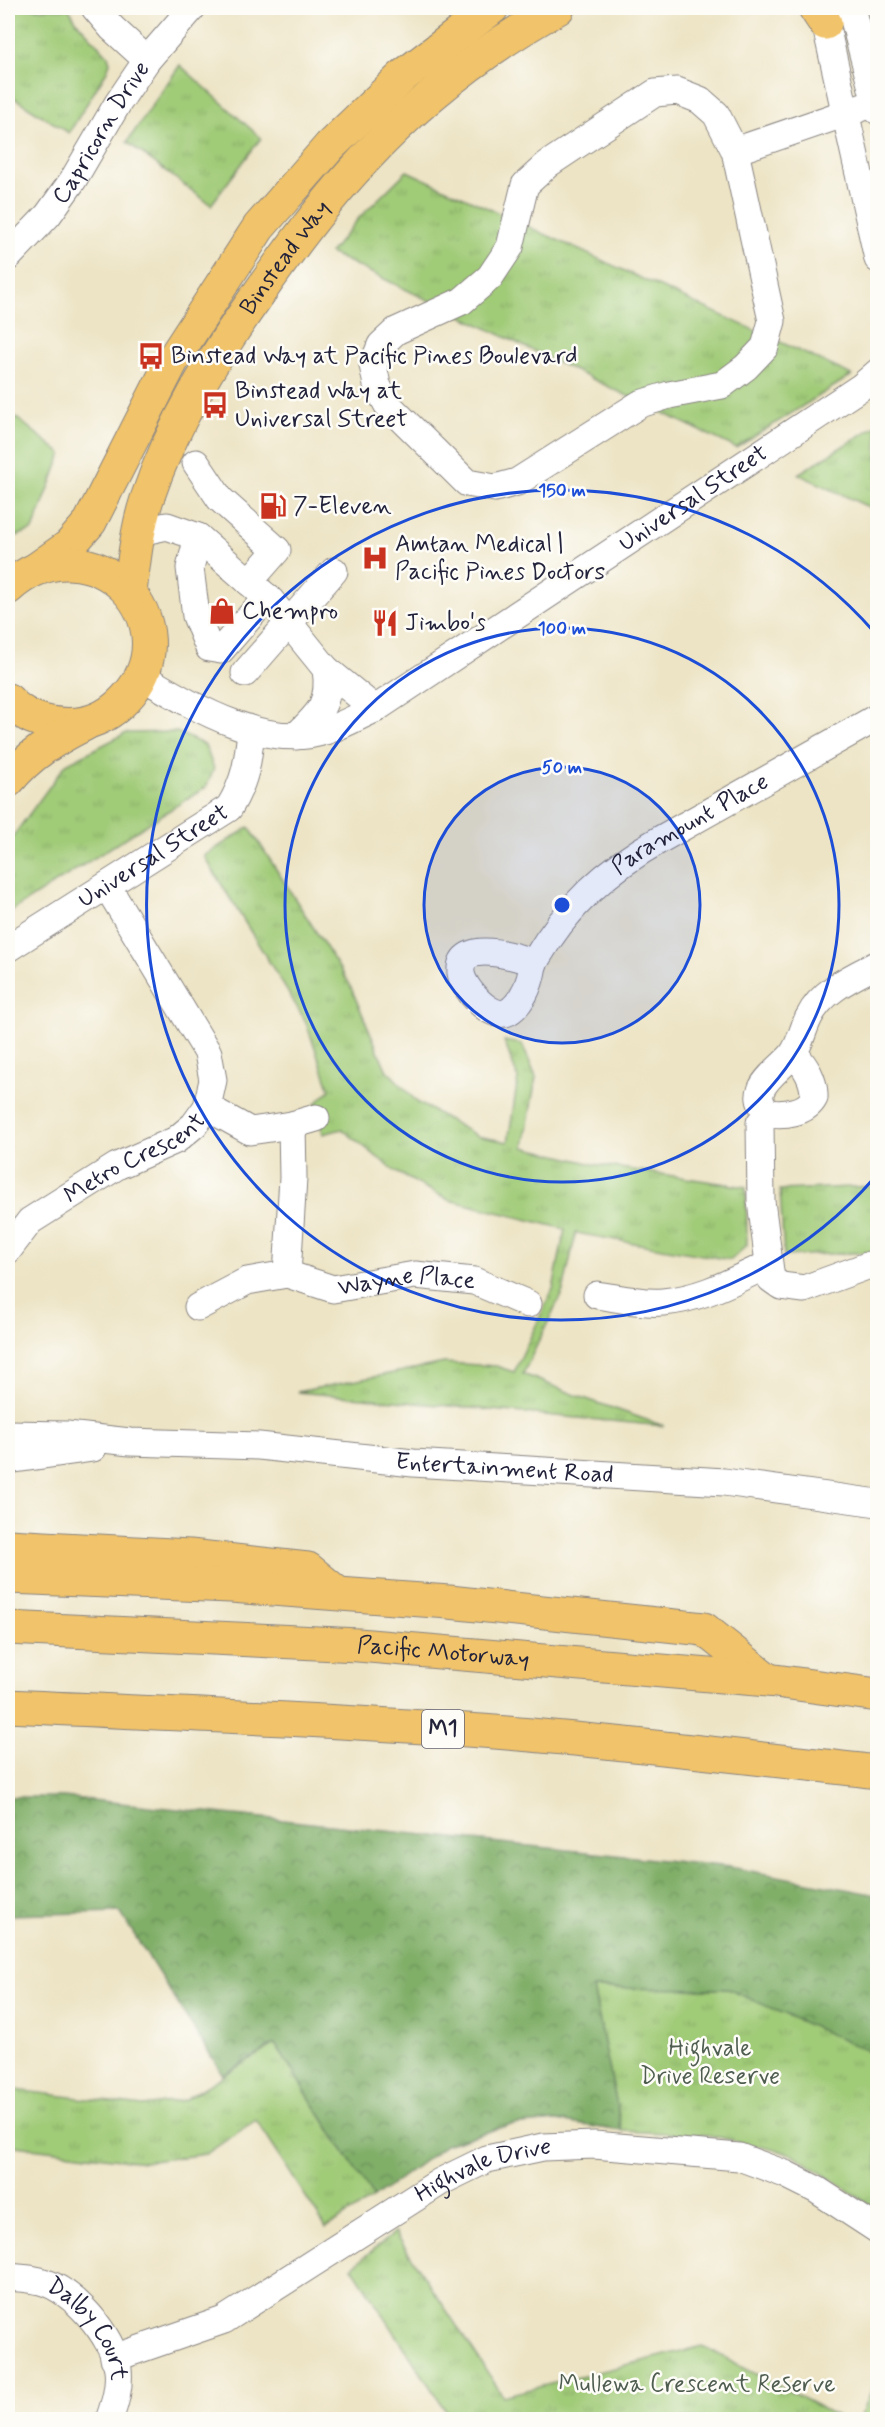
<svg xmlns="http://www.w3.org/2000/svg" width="885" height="2427" font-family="Mynerve,sans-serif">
<defs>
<pattern id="grass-tufts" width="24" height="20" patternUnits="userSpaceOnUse" patternTransform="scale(1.5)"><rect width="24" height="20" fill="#a0cb77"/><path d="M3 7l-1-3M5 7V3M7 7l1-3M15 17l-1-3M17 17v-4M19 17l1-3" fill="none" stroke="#8aae68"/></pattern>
<pattern id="forest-crowns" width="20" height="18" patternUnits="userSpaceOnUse" patternTransform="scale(1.5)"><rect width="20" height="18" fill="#80af68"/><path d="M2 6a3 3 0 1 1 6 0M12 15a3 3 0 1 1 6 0" fill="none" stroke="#688e57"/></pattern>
</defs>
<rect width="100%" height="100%" fill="#fdfcf7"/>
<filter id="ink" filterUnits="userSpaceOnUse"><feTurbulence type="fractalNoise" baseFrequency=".0167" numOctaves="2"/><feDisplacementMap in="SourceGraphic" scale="12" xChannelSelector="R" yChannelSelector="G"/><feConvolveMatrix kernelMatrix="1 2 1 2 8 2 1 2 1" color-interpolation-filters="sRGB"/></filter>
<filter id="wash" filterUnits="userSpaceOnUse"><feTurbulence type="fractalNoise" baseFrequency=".008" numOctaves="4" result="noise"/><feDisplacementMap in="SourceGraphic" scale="24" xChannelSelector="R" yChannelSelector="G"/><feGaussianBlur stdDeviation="1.35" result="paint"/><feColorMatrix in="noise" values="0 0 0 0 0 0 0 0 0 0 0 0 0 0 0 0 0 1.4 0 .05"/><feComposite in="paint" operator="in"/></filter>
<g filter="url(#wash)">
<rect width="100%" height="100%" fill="#ede4c5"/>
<g fill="url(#grass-tufts)" stroke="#617659" stroke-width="1.5">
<path d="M8,8L69,9L77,22L108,56L110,63L107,71L69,133L8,94Z"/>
<path d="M180,65L261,138L211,205L127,142Z"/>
<path d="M407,171L852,375L736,448L330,253L358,219Z"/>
<path d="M877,425V511L798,474Z"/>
<path d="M177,732L205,745L214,769L206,787L8,913V843L66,764L126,733Z"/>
<path d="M249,827L349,983L386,1069L417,1102L477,1136L508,1142L518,1078L504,1041L522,1044L536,1077L524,1147L593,1164L746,1187L747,1245L731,1260L576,1233L563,1291L523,1374L578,1396L664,1426L297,1392L444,1363L496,1366L514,1372L553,1289L565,1229L449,1200L396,1172L342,1129L323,1134L315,1104L330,1090L305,1020L204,856Z"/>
<path d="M877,1186V1252L784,1256L780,1190Z"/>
<path d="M593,1988L728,1989L877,2055V2209L792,2154L709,2135L622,2131Z"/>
<path d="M275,2044L374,2198L326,2228L256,2120L206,2154L144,2162L8,2145V2089L143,2106L184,2100Z"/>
<path d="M395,2232L503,2396L702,2346L842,2419H451L352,2267Z"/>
<path d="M877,2376V2419H860Z"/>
</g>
<path fill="url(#forest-crowns)" stroke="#516852" stroke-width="1.5" d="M8,1797H63L730,1867L877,1895V2055L728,1989L593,1988L622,2131L557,2121L509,2125L445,2145L374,2198L275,2044L223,2075L120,1912L8,1915Z"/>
<path fill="#a0cb77" stroke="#617659" stroke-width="1.5" d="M8,411L62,454L33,530L8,539Z"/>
</g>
<g filter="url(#ink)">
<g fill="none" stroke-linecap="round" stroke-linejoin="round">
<defs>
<g id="minor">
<path d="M95,8L112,28L147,60"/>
<path d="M822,8L878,259"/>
<path d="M851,8L878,111"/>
<path d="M677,91L700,100L716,114L735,151L772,321L765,347L746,367L722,385L669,395L640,404L517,482L495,488L467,483L387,404L377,385L373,365L381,345L396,331L462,301L490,277L510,247L525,185L548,164L655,93Z"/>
<path d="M735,151L878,102"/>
<path id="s1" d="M8,257L48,215L73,180L118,103L147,60L192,8"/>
<path d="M196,463L220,499L277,550L249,582"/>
<path d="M139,532L167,526L198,537L271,601L326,669L375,709"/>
<path d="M198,537L190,568L196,616L209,648L221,650L267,597"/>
<path d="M245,673L334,571"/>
<path id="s2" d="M141,676C191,705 265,751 325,731C342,726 359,716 375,709L861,387L878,372"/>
<path d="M296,736C320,713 331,703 326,669"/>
<path id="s3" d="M8,948L229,808C246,780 248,761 251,730"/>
<path id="s4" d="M534,963C518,957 458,937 461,973C463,988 491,1021 508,1012C519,1006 527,990 530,979C532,973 532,966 535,961C567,906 606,870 661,839L878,717"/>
<path d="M794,1053C805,1066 815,1080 814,1098C806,1113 784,1115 769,1113C743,1091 779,1071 792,1055C800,1045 803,1028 809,1017C822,990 853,977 878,964"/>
<path d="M207,1107L250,1131L292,1125L316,1118"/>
<path d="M769,1113L760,1123L761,1201L771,1279L781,1286L804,1289L878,1262"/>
<path id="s5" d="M292,1125L293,1178L287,1274L333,1289L415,1275L474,1281L528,1304"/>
<path id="s6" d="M8,1250L30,1221L117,1166L176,1140L194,1125L207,1107L213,1080L208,1053L107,886"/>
<path d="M597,1295C618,1298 642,1304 663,1302C699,1299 729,1283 761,1268L768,1267"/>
<path d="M198,1307L247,1281L287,1274"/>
<path id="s7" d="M8,1434L67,1435L130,1442L259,1446L413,1463L724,1482L878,1503"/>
<path d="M8,1460L93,1448"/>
<path id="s8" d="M8,2277C18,2278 30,2278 40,2281C73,2289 113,2336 118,2369C120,2387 115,2403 109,2420"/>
<path id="s9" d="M114,2358L224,2320L440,2182L487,2159L543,2147L594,2145L739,2157L785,2174L817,2190L878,2230"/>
</g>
<g id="major">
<path d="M815,8L825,23"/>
<path d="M38,568L69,546L90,522L172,361L259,227L330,146L403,76L492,8"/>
<path d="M8,588C91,513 196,624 125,699C113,712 96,722 78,724C52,726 26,720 8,700"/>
<path id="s10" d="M130,592C134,561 137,529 147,499C172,424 214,356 259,293C291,247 325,201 363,161C419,100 486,48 558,8"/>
<path d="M8,781C29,755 55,739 85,724"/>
</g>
<g id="highway">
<path d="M8,1546L190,1556L308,1569L336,1592"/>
<path d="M8,1577L231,1586L449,1602L704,1629L768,1680"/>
<path id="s11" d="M8,1628L358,1645L768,1680L878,1695"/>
<path d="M8,1706C174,1714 341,1720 507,1733C631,1743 754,1758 878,1772"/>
</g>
</defs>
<use href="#minor" stroke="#888380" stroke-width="29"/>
<use href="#major" stroke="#888380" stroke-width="35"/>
<use href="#highway" stroke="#888380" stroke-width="35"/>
<use href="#minor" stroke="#fff" stroke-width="27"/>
<use href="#major" stroke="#f1c36a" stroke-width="33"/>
<use href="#highway" stroke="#f1c36a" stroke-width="33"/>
</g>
</g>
<circle cx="562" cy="905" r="138" fill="#1d4ed8" fill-opacity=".12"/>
<g fill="none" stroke="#1d4ed8" stroke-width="3">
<circle cx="562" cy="905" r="138"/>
<circle cx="562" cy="905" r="277"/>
<path d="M875 1177A415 415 0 1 1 875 633"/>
</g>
<defs>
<symbol id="bus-bare" viewBox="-9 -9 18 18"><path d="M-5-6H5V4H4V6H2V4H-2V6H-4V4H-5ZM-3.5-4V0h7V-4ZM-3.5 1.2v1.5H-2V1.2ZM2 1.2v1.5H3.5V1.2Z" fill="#c8321e" stroke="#fdfcf7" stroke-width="2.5" paint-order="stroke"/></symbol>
<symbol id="fuel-bare" viewBox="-9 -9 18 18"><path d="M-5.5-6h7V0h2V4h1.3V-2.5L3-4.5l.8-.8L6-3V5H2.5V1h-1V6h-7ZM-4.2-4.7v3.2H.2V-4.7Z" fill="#c8321e" stroke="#fdfcf7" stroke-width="2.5" paint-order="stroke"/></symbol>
<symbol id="hospital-bare" viewBox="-9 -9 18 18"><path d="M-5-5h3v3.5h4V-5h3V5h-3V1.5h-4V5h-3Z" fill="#c8321e" stroke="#fdfcf7" stroke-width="2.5" paint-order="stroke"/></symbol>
<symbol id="shop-bare" viewBox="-9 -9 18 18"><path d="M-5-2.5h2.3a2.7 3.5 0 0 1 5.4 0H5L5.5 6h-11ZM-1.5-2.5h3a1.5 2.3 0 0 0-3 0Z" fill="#c8321e" stroke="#fdfcf7" stroke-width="2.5" paint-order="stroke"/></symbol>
<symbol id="restaurant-bare" viewBox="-9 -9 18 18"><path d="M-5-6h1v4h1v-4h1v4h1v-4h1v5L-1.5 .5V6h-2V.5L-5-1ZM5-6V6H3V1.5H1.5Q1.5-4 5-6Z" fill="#c8321e" stroke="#fdfcf7" stroke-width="2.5" paint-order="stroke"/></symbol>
</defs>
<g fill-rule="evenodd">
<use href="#bus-bare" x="132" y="337" width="38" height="38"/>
<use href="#bus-bare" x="196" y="386" width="38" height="38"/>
<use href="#fuel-bare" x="254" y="487" width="38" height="38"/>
<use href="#hospital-bare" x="356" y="539" width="38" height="38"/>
<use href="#shop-bare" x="203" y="592" width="38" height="38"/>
<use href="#restaurant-bare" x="366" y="604" width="38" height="38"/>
</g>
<g text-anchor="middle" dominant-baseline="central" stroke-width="5" stroke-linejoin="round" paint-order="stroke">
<rect fill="#fdfcf7" stroke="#646373" stroke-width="1.5" x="422" y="1710" width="42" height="38" rx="4.5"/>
<g font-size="22" font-weight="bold" fill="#22223b">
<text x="443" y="1729">M1</text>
</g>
<g font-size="24" fill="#22223b" stroke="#fdfcf7">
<text stroke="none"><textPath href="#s1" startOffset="156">Capricorn Drive</textPath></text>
<text stroke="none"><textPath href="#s10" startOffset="374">Binstead Way</textPath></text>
<text stroke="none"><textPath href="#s2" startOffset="634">Universal Street</textPath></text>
<text stroke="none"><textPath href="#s4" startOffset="424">Paramount Place</textPath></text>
<text stroke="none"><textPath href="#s3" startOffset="172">Universal Street</textPath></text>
<text stroke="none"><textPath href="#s6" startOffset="159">Metro Crescent</textPath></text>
<text stroke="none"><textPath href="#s5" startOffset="272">Wayne Place</textPath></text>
<text stroke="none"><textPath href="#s7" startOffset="498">Entertainment Road</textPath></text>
<text stroke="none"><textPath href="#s11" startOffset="436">Pacific Motorway</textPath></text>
<text stroke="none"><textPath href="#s9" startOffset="418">Highvale Drive</textPath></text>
<text stroke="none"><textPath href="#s8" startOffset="104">Dalby Court</textPath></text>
</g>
<g font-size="24" fill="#22223b" stroke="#fdfcf7" text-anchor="start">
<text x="171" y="356">Binstead Way at Pacific Pines Boulevard</text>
<text x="235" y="391">Binstead Way at<tspan x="235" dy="28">Universal Street</tspan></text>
<text x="293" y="506">7-Eleven</text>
<text x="395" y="544">Amtan Medical |<tspan x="395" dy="28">Pacific Pines Doctors</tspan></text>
<text x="242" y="611">Chempro</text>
<text x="405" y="623">Jimbo's</text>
</g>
<g font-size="24" fill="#4e5d50" stroke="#fdfcf7">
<text x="710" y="2048">Highvale<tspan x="710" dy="28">Drive Reserve</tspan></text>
<text x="697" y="2384">Mullewa Crescent Reserve</text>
</g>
</g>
<circle cx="562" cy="905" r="9" fill="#1d4ed8" stroke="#fdfcf7" stroke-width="3"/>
<g font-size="18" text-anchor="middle" font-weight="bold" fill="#1d4ed8" stroke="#fdfcf7" stroke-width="5" stroke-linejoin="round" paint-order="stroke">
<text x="562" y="496">150 m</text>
<text x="562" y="634">100 m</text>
<text x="562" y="773">50 m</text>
</g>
<rect width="885" height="2427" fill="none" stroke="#fdfcf7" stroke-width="30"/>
</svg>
